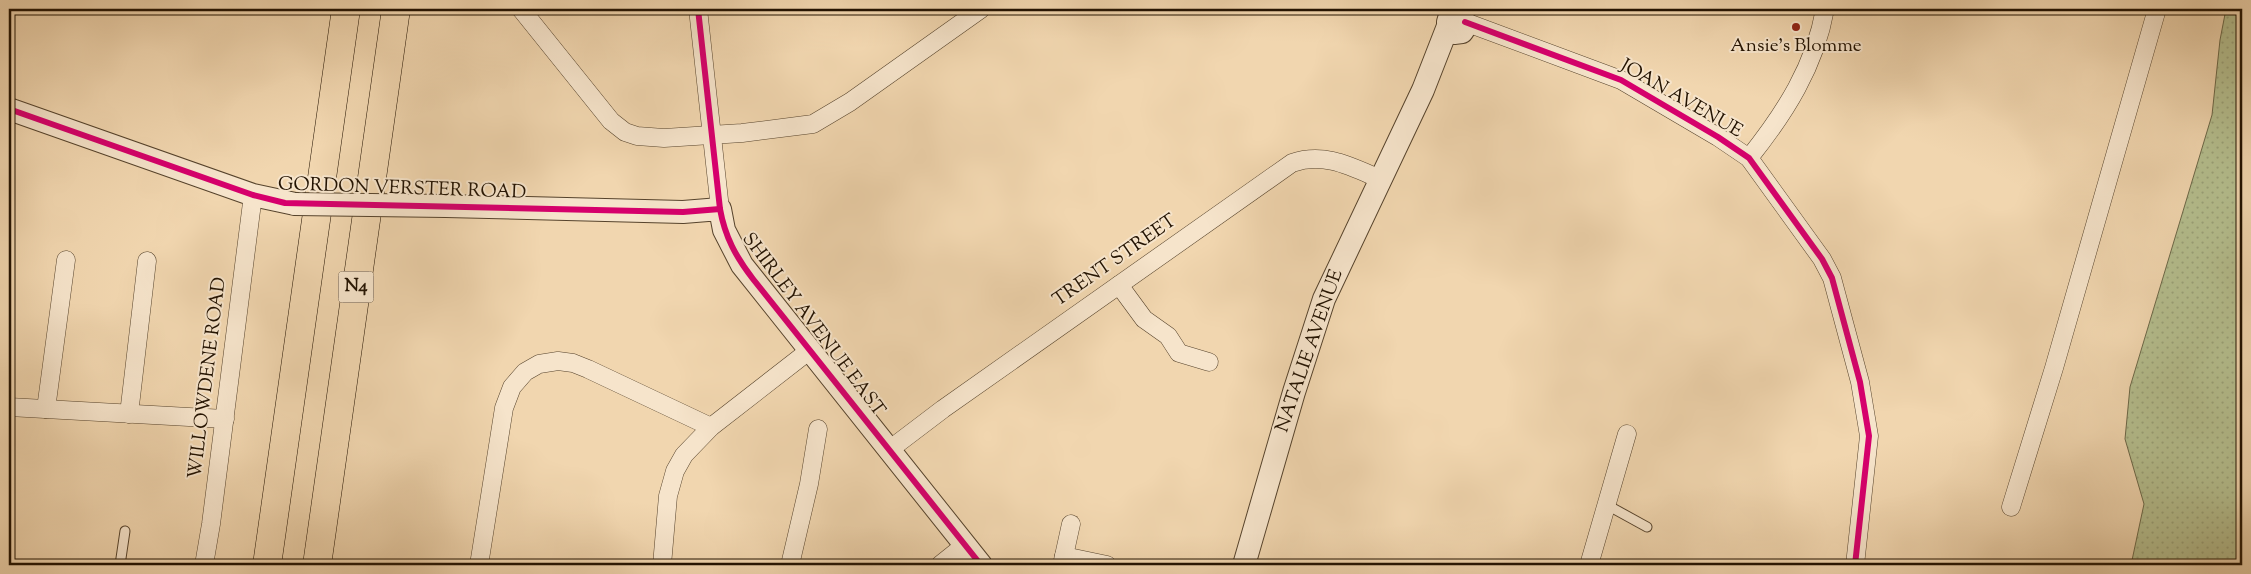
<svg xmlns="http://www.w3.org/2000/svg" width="2251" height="574" font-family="'Sorts Mill Goudy',serif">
<defs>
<pattern id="grass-dots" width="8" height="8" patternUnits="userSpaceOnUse" patternTransform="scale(1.25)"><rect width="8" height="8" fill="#b5bf8f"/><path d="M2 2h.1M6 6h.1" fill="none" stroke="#9ba37a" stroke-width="1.8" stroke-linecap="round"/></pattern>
</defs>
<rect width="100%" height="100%" fill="#f1d6af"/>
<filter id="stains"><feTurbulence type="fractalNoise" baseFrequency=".004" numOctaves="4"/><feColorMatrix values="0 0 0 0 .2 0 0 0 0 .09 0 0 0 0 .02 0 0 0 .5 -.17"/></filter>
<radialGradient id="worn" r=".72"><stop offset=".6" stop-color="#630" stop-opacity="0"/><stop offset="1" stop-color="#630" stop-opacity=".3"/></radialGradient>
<path fill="url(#grass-dots)" stroke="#6c6848" d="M2226,9H2242V565H2131L2144,504L2125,439L2130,387L2212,115L2220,40Z"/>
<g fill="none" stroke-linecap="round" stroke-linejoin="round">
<defs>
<g id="service">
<path d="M1607,505L1647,527"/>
<path d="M120,565L125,531"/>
</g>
<g id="minor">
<path d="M521,9L611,121L625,132L637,136L664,138L742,133L813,124L850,102L981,9"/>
<path d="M698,9L720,209"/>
<path d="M1465,22L1621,80L1718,137L1749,158L1822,259L1832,278L1860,382L1869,436L1855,565"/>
<path d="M1749,158C1785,113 1815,66 1825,9"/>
<path d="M1119,285L1144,319L1168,336L1179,353L1209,362"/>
<path d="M9,407L225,419"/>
<path d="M46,409L66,260"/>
<path d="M129,414L147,261"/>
<path d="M889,450L943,409L1292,163C1324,152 1350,166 1380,179"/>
<path d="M2011,507L2054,368L2157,9"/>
<path d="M1064,556L1107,565"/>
<path d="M204,565L211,524L253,195"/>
<path d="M479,565L504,408L512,387L525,372L539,364L558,361L573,363L588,369L711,427"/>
<path d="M662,565L668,496L675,471L684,455L711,427L810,350"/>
<path d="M790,565L809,484L818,429"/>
<path d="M940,565L965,545"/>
<path d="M1062,565L1071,524"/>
<path d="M1589,565L1627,434"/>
</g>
<g id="tertiary">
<path d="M1450,19L1456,16L1462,17L1466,26L1462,32L1454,33L1449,29L1448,22L1452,9"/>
<path d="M9,109L253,195L295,204"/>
<path d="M446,206L683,212L720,209L724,230L742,265L981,565"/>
<path d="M1244,565L1294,392L1324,299L1423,90L1448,26"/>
</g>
<g id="motorway">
<path d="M267,565L346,9"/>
<path d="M317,565L396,9"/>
</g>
</defs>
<use href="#service" stroke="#56432c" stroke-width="11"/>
<use href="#minor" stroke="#56432c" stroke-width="19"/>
<use href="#tertiary" stroke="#56432c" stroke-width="24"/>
<use href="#motorway" stroke="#221201" stroke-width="29"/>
<use href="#service" stroke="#f6e4cb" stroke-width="9"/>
<use href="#minor" stroke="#f6e4cb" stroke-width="18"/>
<use href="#tertiary" stroke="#f6e4cb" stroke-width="22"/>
<use href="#motorway" stroke="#f1d6af" stroke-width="28"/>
<defs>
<path id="tertiary-bridge" d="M295,204L446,206"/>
</defs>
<use href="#tertiary-bridge" stroke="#56432c" stroke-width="24" stroke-linecap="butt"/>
<use href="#tertiary-bridge" stroke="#f6e4cb" stroke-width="22"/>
<defs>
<g id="cycleway">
<path d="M698,9L720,209C725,237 736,257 753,279L981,565"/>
<path d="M1465,22L1621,80L1718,137L1749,158L1822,259L1832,278L1860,382L1869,436L1855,565"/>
<path d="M9,109L253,195L285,203L683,212L720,209"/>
</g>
</defs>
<use href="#cycleway" stroke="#f6e4cb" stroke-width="9"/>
<use href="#cycleway" stroke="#d6006c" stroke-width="6"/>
</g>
<circle fill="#8f2418" stroke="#f6e4cb" stroke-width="2" cx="1796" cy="27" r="5"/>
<g text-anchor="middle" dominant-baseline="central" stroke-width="4" stroke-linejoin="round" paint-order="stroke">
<rect fill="#f6e4cb" stroke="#62513e" stroke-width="1" x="338.5" y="271.5" width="35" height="31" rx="4"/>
<g font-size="18" font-weight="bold" fill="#221201">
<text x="356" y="287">N4</text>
</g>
<g font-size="19" fill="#221201" stroke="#f6e4cb">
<text x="1796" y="46">Ansie's Blomme</text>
</g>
<g font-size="19" fill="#221201" stroke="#f6e4cb">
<text transform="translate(1681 99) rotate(30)">JOAN AVENUE</text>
<text transform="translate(402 189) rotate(2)">GORDON VERSTER ROAD</text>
<text transform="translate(1115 261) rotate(-35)">TRENT STREET</text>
<text transform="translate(813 325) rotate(53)">SHIRLEY AVENUE EAST</text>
<text transform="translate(1310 351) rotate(-71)">NATALIE AVENUE</text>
<text transform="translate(208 378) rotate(-83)">WILLOWDENE ROAD</text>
</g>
</g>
<rect width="2251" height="574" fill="none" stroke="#f1d6af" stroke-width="30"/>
<rect x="10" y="10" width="2231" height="554" fill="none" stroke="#221201" stroke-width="2.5"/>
<rect x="15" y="15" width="2221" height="544" fill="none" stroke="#221201"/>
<rect width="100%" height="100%" filter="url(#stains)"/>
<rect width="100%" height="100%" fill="url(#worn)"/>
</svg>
